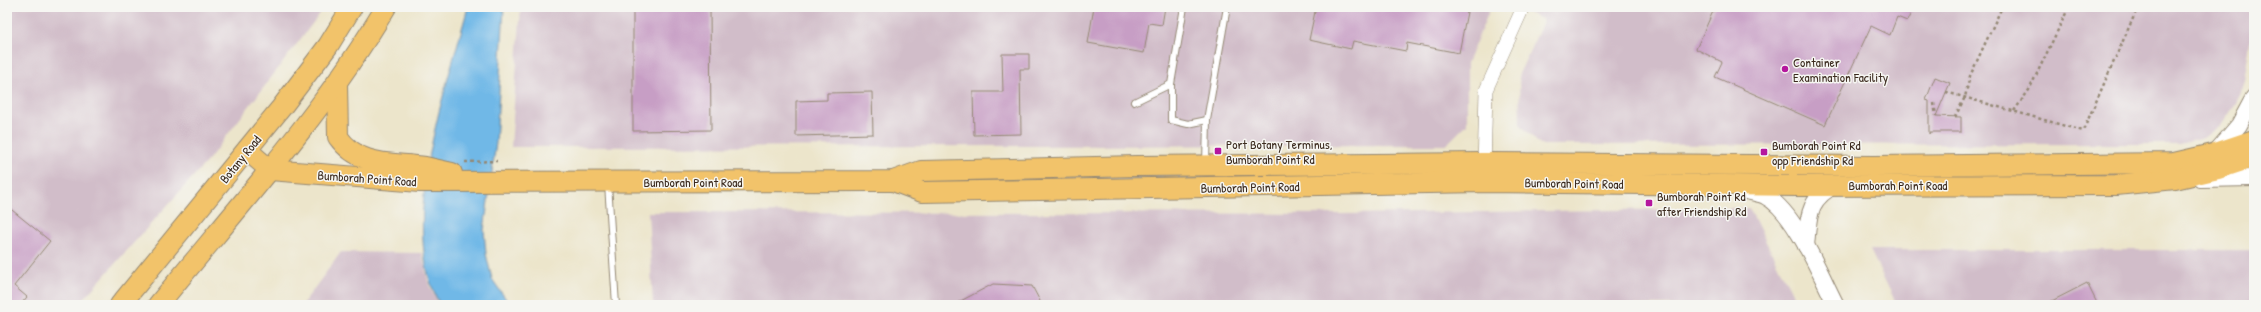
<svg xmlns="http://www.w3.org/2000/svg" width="2261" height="312" font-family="'Patrick Hand',sans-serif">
<rect width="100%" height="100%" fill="#f6f6f2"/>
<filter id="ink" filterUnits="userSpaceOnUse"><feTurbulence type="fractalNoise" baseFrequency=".025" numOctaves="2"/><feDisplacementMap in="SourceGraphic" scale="8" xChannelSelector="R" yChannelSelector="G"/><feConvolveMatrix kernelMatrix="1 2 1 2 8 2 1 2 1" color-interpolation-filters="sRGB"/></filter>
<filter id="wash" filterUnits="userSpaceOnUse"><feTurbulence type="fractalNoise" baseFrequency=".012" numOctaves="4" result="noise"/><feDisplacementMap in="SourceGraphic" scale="16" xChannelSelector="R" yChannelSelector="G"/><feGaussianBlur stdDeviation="0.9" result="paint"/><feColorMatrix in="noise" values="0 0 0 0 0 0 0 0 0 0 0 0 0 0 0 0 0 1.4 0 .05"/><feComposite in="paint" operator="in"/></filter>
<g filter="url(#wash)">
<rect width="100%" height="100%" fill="#ece5cb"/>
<g fill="#d1bdc9">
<path d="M7,7H325L209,159L78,305H7Z"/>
<path d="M521,7H1491L1467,63V124L1446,145L511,147Z"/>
<path d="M1516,7H2254V17L2244,81L2236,104L2222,124L2203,138L2179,144L1540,145L1520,124L1519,74L1544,20Z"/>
<path d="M1749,208L1798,305H653L648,212L1346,214Z"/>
<path d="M1870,250H2254V305H1897Z"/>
<path d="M341,252L422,253L429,285L439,305H302Z"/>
</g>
<path fill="#6fb8e7" stroke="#557182" d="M468,7H504L496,143L484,230L486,254L492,279L510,305H440C396,225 446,90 468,7Z"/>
<g id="blocks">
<g fill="#c79ec5">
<path d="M633,7H710L711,130L633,131Z"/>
<path d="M1094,7H1165L1162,25L1149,23L1144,53L1088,43Z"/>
<path d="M1316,7H1468L1459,53L1407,43L1406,51L1353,41L1351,49L1309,40Z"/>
<path d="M1715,7H1914L1907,21L1897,17L1890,35L1871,26L1825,125L1715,77L1722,62L1696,49Z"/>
<path d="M1002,54H1029V69H1020L1021,134L974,135L973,92H1003Z"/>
<path d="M1935,77L1950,83L1936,116L1961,117V132H1930L1929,134V101L1926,100Z"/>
<path d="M872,92L873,134L796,136V101L827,100V93Z"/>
<path d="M7,206L50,241L14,286L27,297L20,305H7Z"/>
<path d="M2087,283L2098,305H2044Z"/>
<path d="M993,284L1032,286L1042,305H953Z"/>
</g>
</g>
</g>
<g filter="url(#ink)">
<use href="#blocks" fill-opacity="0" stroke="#948874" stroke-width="1"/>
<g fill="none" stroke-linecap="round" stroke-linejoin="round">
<defs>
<g id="service">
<path d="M1171,84V120L1188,124L1207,120"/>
<path d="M1134,102L1171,84L1184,7"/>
<path d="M1206,164L1207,120L1227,7"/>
<path d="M608,184L616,305"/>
</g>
<path id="minor" d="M1484,170L1486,90L1521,12"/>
<g id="tertiary">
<path d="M2215,153L2239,125L2254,97"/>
<path d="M2200,179L2254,178"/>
<path d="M1741,190C1749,192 1758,193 1765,196C1794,210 1821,276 1836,305"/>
<path d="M1806,246C1809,216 1807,199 1837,184"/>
</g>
<g id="primary">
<path d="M337,83L338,137C360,168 392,162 425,167C434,169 443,171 452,173"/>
<path d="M247,150L270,170L420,182L893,181L921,171L1137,166L1484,163L1874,166L2174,163L2213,154L2254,140"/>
<path d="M893,181L922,192L1483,182L1798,186L2116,185L2175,179L2218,169L2254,157"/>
<path d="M120,305L281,108L328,46L352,7"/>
<path d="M158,305C237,208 322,115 386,7"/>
</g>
</defs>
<use href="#service" stroke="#948874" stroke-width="8"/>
<use href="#minor" stroke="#948874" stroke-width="14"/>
<use href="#tertiary" stroke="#948874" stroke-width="18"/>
<use href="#primary" stroke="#948874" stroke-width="22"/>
<g stroke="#948874" stroke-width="2.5" stroke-dasharray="3 3" stroke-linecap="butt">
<path d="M1946,92L2083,131L2138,7"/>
<path d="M1934,103L1936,116"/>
<path d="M2014,111L2029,90L2069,7"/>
<path d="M1955,117L1965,97L1970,76L2002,7"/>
<path d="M465,162L497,161"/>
</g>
<use href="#service" stroke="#fff" stroke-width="6"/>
<use href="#minor" stroke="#fff" stroke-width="13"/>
<use href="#tertiary" stroke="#fff" stroke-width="16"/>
<use href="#primary" stroke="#f2c36a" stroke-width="20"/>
</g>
</g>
<g fill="#b5179e" stroke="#f6f6f2" stroke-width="1.5">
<circle cx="1785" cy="69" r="4"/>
<rect x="1214" y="147" width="8" height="8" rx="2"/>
<rect x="1760" y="148" width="8" height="8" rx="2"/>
<rect x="1645" y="199" width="8" height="8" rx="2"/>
</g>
<g text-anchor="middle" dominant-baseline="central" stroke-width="3" stroke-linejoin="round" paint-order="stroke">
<g font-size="13" fill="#3b2a1e" stroke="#f6f6f2" text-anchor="start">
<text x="1793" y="62">Container<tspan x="1793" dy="15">Examination Facility</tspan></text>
<text x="1226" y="144">Port Botany Terminus,<tspan x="1226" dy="15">Bumborah Point Rd</tspan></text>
<text x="1772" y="145">Bumborah Point Rd<tspan x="1772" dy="15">opp Friendship Rd</tspan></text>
<text x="1657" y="196">Bumborah Point Rd<tspan x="1657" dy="15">after Friendship Rd</tspan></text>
</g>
<g font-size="13" fill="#3b2a1e" stroke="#f6f6f2">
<text transform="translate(240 159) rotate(-51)">Botany Road</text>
<text transform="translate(367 178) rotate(4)">Bumborah Point Road</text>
<text x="693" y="182">Bumborah Point Road</text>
<text transform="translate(1574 183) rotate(1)">Bumborah Point Road</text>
<text x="1898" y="185">Bumborah Point Road</text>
<text transform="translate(1250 187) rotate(-1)">Bumborah Point Road</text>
</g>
</g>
<rect width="2261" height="312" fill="none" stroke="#f6f6f2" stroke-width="24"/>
</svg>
